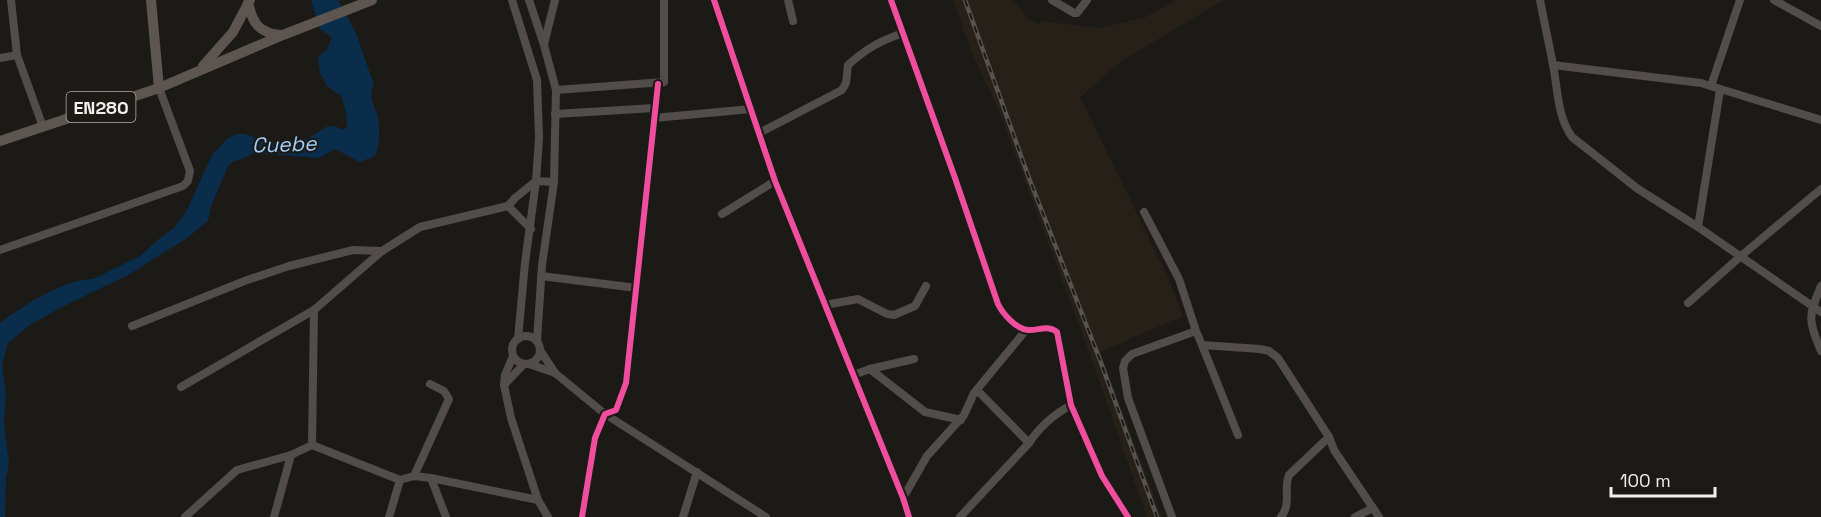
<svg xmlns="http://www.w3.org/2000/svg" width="1821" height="517" font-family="'Space Grotesk',sans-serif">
<rect width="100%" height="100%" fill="#1c1a17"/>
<path fill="#262018" d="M953,0H1013L1028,19L1038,24L1041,21L1099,28L1146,17L1177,0H1224L1123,60L1080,97L1168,277L1183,316L1100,352L1162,517H1147L1090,355L1000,114L972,53Z"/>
<path fill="#092d4a" d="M311,0H338L356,33L374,85C367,96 376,107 378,118C380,130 380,144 375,156L360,162L335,149L319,158L255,153L229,164L211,206L208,221L187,238L130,274L62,307L28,326L8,343L2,365L6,393L4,423L9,464L6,477L5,517H0V323C22,306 65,279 93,279L140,256L159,239L174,228L187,210L212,155L227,139L236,134H245L263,141L281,144L309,138L328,126L337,127L342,130L347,127L346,112L341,96L327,86L320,73L318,57L327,49L332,37L320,29Z"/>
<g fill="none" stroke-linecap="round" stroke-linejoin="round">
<g stroke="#524d4a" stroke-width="8">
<path d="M11,0L17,55L43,127"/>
<path d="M512,0L537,80L539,138L536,181L525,263L518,339"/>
<path d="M529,0L544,45L556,90L554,182L542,265L537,341"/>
<path d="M714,0L775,181L903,498L909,517"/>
<path d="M788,0L793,21"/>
<path d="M891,0L955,178L998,304C1003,314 1016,329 1028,330C1038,331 1047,324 1057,332L1071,405L1102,476L1128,517"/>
<path d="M1052,0L1074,13H1077L1087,0"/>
<path d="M1540,0C1544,22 1549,43 1553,65C1558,90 1557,116 1572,137L1638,189L1698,227L1821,312"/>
<path d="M1774,0L1821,26"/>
<path d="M544,44L555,0"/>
<path d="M0,58L17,55"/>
<path d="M1553,65L1701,83L1821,120"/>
<path d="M1711,86L1740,0"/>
<path d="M556,90L664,82V0"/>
<path d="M555,114L655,108"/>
<path d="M654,118L751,109"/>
<path d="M759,133L842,90L846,83L848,65C867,48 880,41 903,33"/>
<path d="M508,206L531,229"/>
<path d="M1144,212L1179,279L1196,331L1202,345L1260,349L1269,351L1278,358L1329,437L1334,450L1379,517"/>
<path d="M722,214L775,181"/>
<path d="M1698,227L1720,90"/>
<path d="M0,250L183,186L188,181L190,171L159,88"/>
<path d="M541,276L637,288"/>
<path d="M1821,286C1808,316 1808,320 1821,351"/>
<path d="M1688,303L1741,256L1821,189"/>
<path d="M825,305L858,299L887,314L894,315L915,306L926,286"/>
<path d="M132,326L247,280L289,266L353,250L382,251"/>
<circle cx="526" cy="350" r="14"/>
<path d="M1202,345L1238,435"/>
<path d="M540,350L555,373L605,414L766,517"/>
<path d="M513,356L505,375L504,385L511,418L538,500L548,517"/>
<path d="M529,364L555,373"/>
<path d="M870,369L925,412L961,420"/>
<path d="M853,375L870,369L914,359"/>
<path d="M504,385L524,364"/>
<path d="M181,387L314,310"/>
<path d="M977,390L1029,443"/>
<path d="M312,445L314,310L382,251L420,227L508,206L515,198L536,181L554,182"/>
<path d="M414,476L449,399L444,391L430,384"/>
<path d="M431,478L446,517"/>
<path d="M903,498L927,456L964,415L974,393L1026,330"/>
<path d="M185,517L237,470L291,455L312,445L400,480L414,476L431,478L538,500"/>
<path d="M274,517L291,455"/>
<path d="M389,517L400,480"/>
<path d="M582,517L595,438L605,414L616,410L626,383L658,84"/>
<path d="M683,517L697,472"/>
<path d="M960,517L1029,443C1040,426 1053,415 1071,405"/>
<path d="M1172,517L1128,398L1123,368L1125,361L1132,354L1196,331"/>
<path d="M1281,517C1292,503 1283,489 1289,475L1329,437"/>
<path d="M1355,517L1373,508"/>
</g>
<g stroke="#5d5550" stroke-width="10">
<path d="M151,0L159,88"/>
<path d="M248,3C253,24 259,33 281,35"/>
<path d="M203,66L233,32L250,0"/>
<path d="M0,141L159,88L283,35L372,0"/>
</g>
<defs>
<path id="rail" d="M965,0L1029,178L1100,360L1157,517"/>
</defs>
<use href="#rail" stroke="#575351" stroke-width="4.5"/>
<use href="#rail" stroke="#1d1a16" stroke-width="2" stroke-dasharray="7" stroke-linecap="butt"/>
<defs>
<g id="cycleway">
<path d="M714,0L775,181L903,498L909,517"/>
<path d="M891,0L955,178L998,304C1003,314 1016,329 1028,330C1038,331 1047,324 1057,332L1071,405L1102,476L1128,517"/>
<path d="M582,517L595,438L605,414L616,410L626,383L658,84"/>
</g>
</defs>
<use href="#cycleway" stroke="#1d1a16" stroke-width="10"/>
<use href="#cycleway" stroke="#ef4d9e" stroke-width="6"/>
</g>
<g text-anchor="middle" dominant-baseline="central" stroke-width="4.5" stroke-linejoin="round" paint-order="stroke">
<rect fill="#1d1a16" stroke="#b2b0ac" stroke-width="1.5" x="66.5" y="92" width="69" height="30" rx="4.5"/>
<g font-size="18" font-weight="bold" fill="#f2f0ed">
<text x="101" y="107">EN280</text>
</g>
<g font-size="21" font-style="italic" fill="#a0cffd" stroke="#1d1a16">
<text transform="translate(284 144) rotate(-2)">Cuebe</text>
</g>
</g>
<path d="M1611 487v9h104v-9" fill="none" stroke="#f2f0ed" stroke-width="3"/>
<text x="1620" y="487" font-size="18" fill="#f2f0ed" stroke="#1d1a16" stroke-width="4.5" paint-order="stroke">100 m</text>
</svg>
